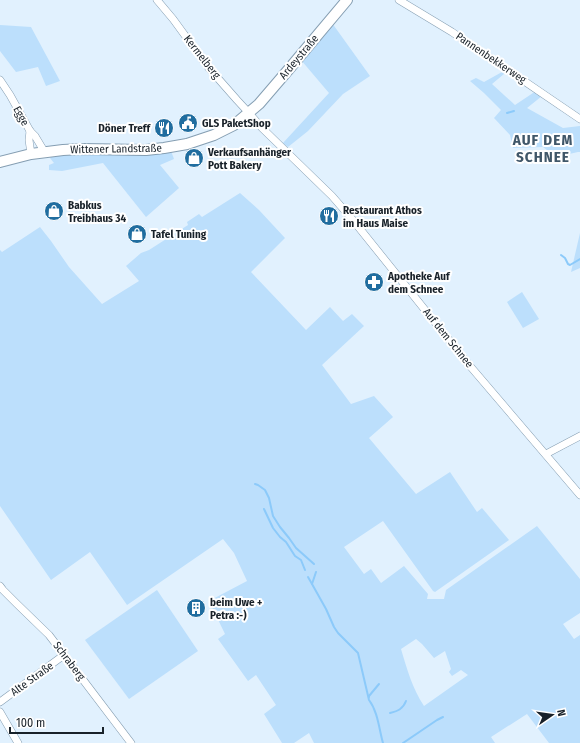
<svg xmlns="http://www.w3.org/2000/svg" width="580" height="743" font-family="'Fira Sans Condensed',sans-serif">
<rect width="100%" height="100%" fill="#e1f1fe"/>
<g fill="#bcdffc" fill-rule="evenodd">
<path d="M332,23L370,76L343,94L308,131L288,147L283,143L329,93L301,60Z"/>
<path d="M0,25L31,27L60,81L46,86L38,67L16,72L0,51Z"/>
<path d="M502,72L504,74L492,84L515,105L536,91L542,96L527,108L563,128L580,126V152H578L556,157L543,147L513,148L510,135L494,118L501,110L484,93L470,81L476,78L484,82Z"/>
<path d="M171,151L174,159L160,165L179,188L146,217L103,163L62,171L49,170V165L54,163L50,158L53,155C92,156 132,155 171,151Z"/>
<path d="M240,193L259,210L285,238L251,272L306,330L330,307L343,321L352,314L364,326L322,365L351,404L374,396L393,417L369,438L416,494L450,472L477,512L482,508L509,540L435,592L433,591L383,521L344,547L364,574L371,569L381,583L404,566L428,594L427,599H444L446,590L537,526L580,579V613L563,624L574,639L580,635V743H549L527,714L491,737L495,743H314L309,733L294,743H282L264,714L276,705L256,675L248,681L218,639L225,634L209,601L247,581L234,553L223,539L127,605L90,552L51,580L0,506V250L2,252L40,227L51,241L69,267L102,304L139,281L126,266L141,253L149,250L188,225L187,222L199,214L202,217ZM416,639L422,644L434,658L445,651L451,669L449,672L452,676L461,670L468,675L424,706C412,688 407,669 401,649Z"/>
<path d="M580,233V268L571,272Z"/>
<path d="M522,292L539,319L523,328L507,302Z"/>
<path d="M157,590L198,651L129,699L85,640Z"/>
</g>
<g fill="none" stroke-linecap="round" stroke-linejoin="round">
<g stroke="#8ccafa" stroke-width="2">
<path d="M507,113L514,111"/>
<path d="M561,255L565,258L568,264L570,265L580,259"/>
<path d="M255,484L258,485L265,490L269,498L273,516L280,527L289,538L296,548L314,564"/>
<path d="M264,509L273,528L280,537L286,542L295,556L301,560L305,570"/>
<path d="M316,572L312,584L326,609L334,627L338,633L358,653L369,700C378,712 379,729 383,743"/>
<path d="M308,577L312,584"/>
<path d="M369,697V696L379,684"/>
<path d="M390,713C398,711 403,709 406,701"/>
<path d="M403,743L437,720L443,717"/>
</g>
<defs>
<g id="minor">
<path d="M157,0L173,19L208,67L237,100L249,113L262,128L332,196L352,219L470,366L580,495"/>
<path d="M399,0L452,32L580,119"/>
<path d="M0,80L10,95L30,131L35,136L44,151"/>
<path d="M30,131L29,140L31,154"/>
<path d="M546,454L580,436"/>
<path d="M0,586L3,590L17,604L49,635L131,743"/>
<path d="M0,702L64,655"/>
<path d="M0,712L18,743"/>
</g>
<path id="secondary" d="M0,162L31,154L63,150L82,149L146,150L164,148L187,144L214,135L234,125L259,104L289,69L347,0"/>
</defs>
<use href="#minor" stroke="#859eb2" stroke-width="8"/>
<use href="#secondary" stroke="#859eb2" stroke-width="12"/>
<use href="#minor" stroke="#fff" stroke-width="7"/>
<use href="#secondary" stroke="#fff" stroke-width="10"/>
</g>
<defs>
<symbol id="civic-disc" viewBox="-11 -11 22 22"><circle r="9.5" fill="#206d9f" stroke="#fff"/><path d="M-.6-6.5H3V-4.5H.6V-3L4-1V1h2V6H-6V1h2V-1L-.6-3ZM-1.2 2.5V6h2.4V2.5Z" fill="#fff"/></symbol>
<symbol id="restaurant-disc" viewBox="-11 -11 22 22"><circle r="9.5" fill="#206d9f" stroke="#fff"/><path d="M-5-6h1v4h1v-4h1v4h1v-4h1v5L-1.5 .5V6h-2V.5L-5-1ZM5-6V6H3V1.5H1.5Q1.5-4 5-6Z" fill="#fff"/></symbol>
<symbol id="shop-disc" viewBox="-11 -11 22 22"><circle r="9.5" fill="#206d9f" stroke="#fff"/><path d="M-5-2.5h2.3a2.7 3.5 0 0 1 5.4 0H5L5.5 6h-11ZM-1.5-2.5h3a1.5 2.3 0 0 0-3 0Z" fill="#fff"/></symbol>
<symbol id="pharmacy-disc" viewBox="-11 -11 22 22"><circle r="9.5" fill="#206d9f" stroke="#fff"/><path d="M-2-6h4v4h4v4h-4v4h-4v-4h-4v-4h4Z" fill="#fff"/></symbol>
<symbol id="building-disc" viewBox="-11 -11 22 22"><circle r="9.5" fill="#206d9f" stroke="#fff"/><path d="M-4-6H4V6H1V3H-1V6H-4ZM-2.5-4.3h1.7v1.8h-1.7ZM.8-4.3h1.7v1.8H.8ZM-2.5-1h1.7V.8h-1.7ZM.8-1h1.7V.8H.8Z" fill="#fff"/></symbol>
</defs>
<g fill-rule="evenodd">
<use href="#civic-disc" x="177" y="112" width="22" height="22"/>
<use href="#restaurant-disc" x="153" y="117" width="22" height="22"/>
<use href="#shop-disc" x="183" y="147" width="22" height="22"/>
<use href="#shop-disc" x="43" y="200" width="22" height="22"/>
<use href="#restaurant-disc" x="318" y="205" width="22" height="22"/>
<use href="#shop-disc" x="126" y="223" width="22" height="22"/>
<use href="#pharmacy-disc" x="363" y="271" width="22" height="22"/>
<use href="#building-disc" x="185" y="597" width="22" height="22"/>
</g>
<g text-anchor="middle" dominant-baseline="central" stroke-width="4" stroke-linejoin="round" paint-order="stroke">
<g font-size="11" fill="#182129" stroke="#fff">
<text transform="translate(202 57) rotate(52)">Kermelberg</text>
<text transform="translate(299 57) rotate(-50)">Ardeystraße</text>
<text transform="translate(491 58) rotate(34)">Pannenbekkerweg</text>
<text transform="translate(21 116) rotate(61)">Egge</text>
<text transform="translate(116 149) rotate(-1)">Wittener Landstraße</text>
<text transform="translate(448 338) rotate(51)">Auf dem Schnee</text>
<text transform="translate(69 661) rotate(53)">Schraberg</text>
<text transform="translate(32 679) rotate(-36)">Alte Straße</text>
</g>
<g font-size="11" font-weight="bold" fill="#182129" stroke="#fff" text-anchor="start">
<text x="202" y="123">GLS PaketShop</text>
<text x="150" y="128" text-anchor="end">Döner Treff</text>
<text x="208" y="152">Verkaufsanhänger<tspan x="208" dy="13">Pott Bakery</tspan></text>
<text x="68" y="205">Babkus<tspan x="68" dy="13">Treibhaus 34</tspan></text>
<text x="343" y="210">Restaurant Athos<tspan x="343" dy="13">im Haus Maise</tspan></text>
<text x="151" y="234">Tafel Tuning</text>
<text x="388" y="276">Apotheke Auf<tspan x="388" dy="13">dem Schnee</tspan></text>
<text x="210" y="602">beim Uwe +<tspan x="210" dy="13">Petra :-)</tspan></text>
</g>
<g font-size="15" font-weight="bold" letter-spacing="1" fill="#405769" stroke="#fff">
<text x="543" y="140">AUF DEM<tspan x="543" dy="17">SCHNEE</tspan></text>
</g>
</g>
<g transform="translate(552 715) rotate(77)" stroke="#ffffff" stroke-width="3" paint-order="stroke">
<path d="M0-3L7 15L0 10L-7 15Z" fill="#182129"/>
<text y="-6" font-size="11" font-weight="bold" text-anchor="middle" fill="#182129">N</text>
</g>
<path d="M10 727v6h93v-6" fill="none" stroke="#182129" stroke-width="2"/>
<text x="16" y="727" font-size="12" fill="#182129" stroke="#ffffff" stroke-width="3" paint-order="stroke">100 m</text>
</svg>
